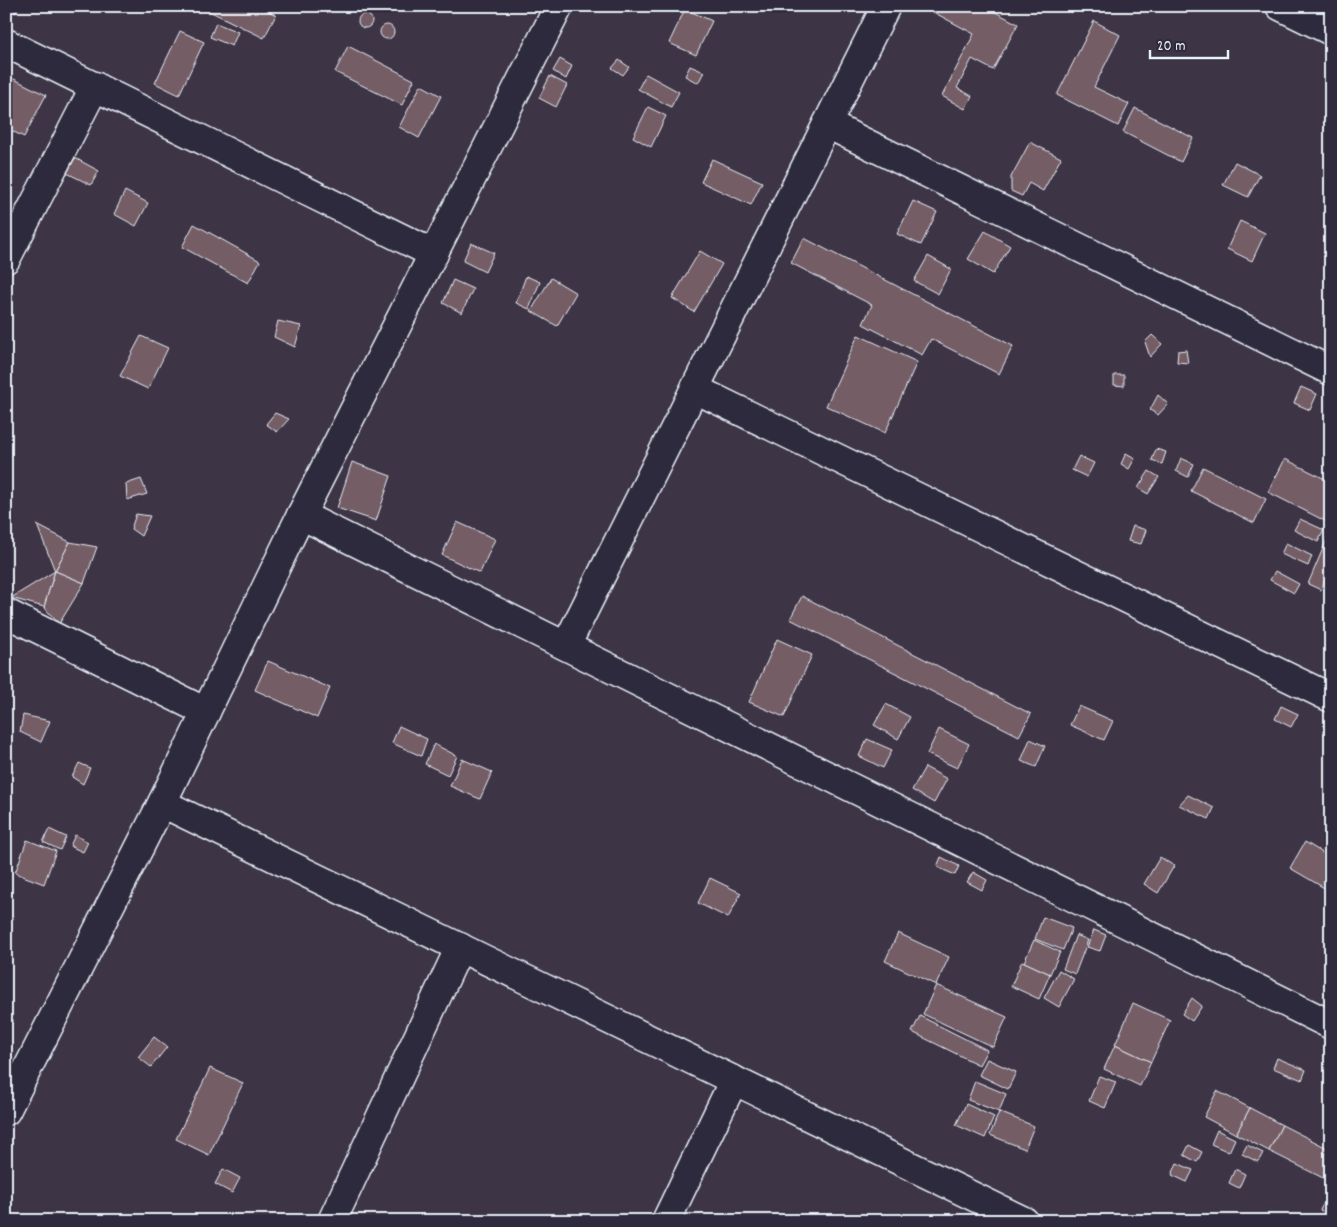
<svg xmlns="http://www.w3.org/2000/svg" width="1337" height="1227" font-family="Dekko,sans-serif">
<rect width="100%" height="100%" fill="#3d3445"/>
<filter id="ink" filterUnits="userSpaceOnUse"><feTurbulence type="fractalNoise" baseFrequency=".02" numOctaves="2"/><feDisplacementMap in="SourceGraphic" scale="10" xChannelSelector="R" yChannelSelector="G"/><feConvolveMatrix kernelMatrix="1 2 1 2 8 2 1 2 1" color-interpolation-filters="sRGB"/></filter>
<g filter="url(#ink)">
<g fill="#755d66" stroke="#e8f1f8">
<path d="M6,6H19L16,13L6,8Z"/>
<path d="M259,6L276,15L264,38L201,7Z"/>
<path d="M404,6H418L414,9H410Z"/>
<path d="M922,6H984L1018,24L993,70L972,59L957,88L972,96L965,109L942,96L974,34Z"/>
<path d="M685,9L712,21L696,55L669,43Z"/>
<circle cx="365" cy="21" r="7"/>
<path d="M1094,21L1120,35L1094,87L1129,104L1118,126L1057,95Z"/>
<path d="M216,23L238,32L232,46L210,37Z"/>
<circle cx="387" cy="32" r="7"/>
<path d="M180,31L204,42L179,95L155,83Z"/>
<path d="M348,46L414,80L402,105L335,72Z"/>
<path d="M560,59L572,66L566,79L553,71Z"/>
<path d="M619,60L629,67L623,75L612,68Z"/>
<path d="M690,66L704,72L698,83L685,76Z"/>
<path d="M646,74L679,92L671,107L638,89Z"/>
<path d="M6,75L46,95L24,137L6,128Z"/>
<path d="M550,76L567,85L556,107L539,98Z"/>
<path d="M421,85L441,96L419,138L399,127Z"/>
<path d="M648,107L666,116L651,147L633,137Z"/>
<path d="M1135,108L1193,138L1181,162L1123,132Z"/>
<path d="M1030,142L1061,158L1043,191L1029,183L1022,196L1011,191V177Z"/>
<path d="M75,158L99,171L91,185L67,173Z"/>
<path d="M712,159L762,182L751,205L701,182Z"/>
<path d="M1235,162L1260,175L1248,197L1223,185Z"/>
<path d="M125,191L148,203L136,226L114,214Z"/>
<path d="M913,201L937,212L921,245L897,234Z"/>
<path d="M1240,221L1265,233L1252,261L1227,249Z"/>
<path d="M194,224L260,261L248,283L182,247Z"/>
<path d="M985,231L1010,246L993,274L968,259Z"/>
<path d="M804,238L1013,346L999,374L931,339L922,355L863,324L872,305L791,263Z"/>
<path d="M471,243L494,253L485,272L463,261Z"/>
<path d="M700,251L722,264L694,312L672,298Z"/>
<path d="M928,256L951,269L938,294L914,281Z"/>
<path d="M526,276L540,282L529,309L516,303Z"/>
<path d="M551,278L576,293L557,326L531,311Z"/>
<path d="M453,280L473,289L462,313L443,303Z"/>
<path d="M278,321L301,326L295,347L274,337Z"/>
<path d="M858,335L917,362L885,433L826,406Z"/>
<path d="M1152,335L1162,344L1150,357L1145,342Z"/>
<path d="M141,336L168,348L148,389L120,376Z"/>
<path d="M1186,350L1188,363L1177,362L1178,351Z"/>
<path d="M1114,375H1124V386L1114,385Z"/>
<path d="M1301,387L1317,394L1310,410L1294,403Z"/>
<path d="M1158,395L1168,404L1158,415L1150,410Z"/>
<path d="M275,413L289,419L277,432L266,424Z"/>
<path d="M1156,449L1166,452L1162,464L1152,460Z"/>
<path d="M1126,453L1135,458L1129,469L1121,464Z"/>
<path d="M1079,456L1094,463L1087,477L1072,470Z"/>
<path d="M1181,458L1194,464L1188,477L1176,471Z"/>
<path d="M1285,459L1331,482V524L1268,492Z"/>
<path d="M352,462L391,476L376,521L337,508Z"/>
<path d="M1203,467L1266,499L1254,523L1191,491Z"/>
<path d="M1149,471L1159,477L1148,494L1138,488Z"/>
<path d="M141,479L147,494L127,500L126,484Z"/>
<path d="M136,514L150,516L141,536L131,529Z"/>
<path d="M1300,519L1324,530L1318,542L1294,530Z"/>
<path d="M457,522L495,539L480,573L442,555Z"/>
<path d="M37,525L70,542L55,571Z"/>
<path d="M1133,526L1146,530L1141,544L1128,541Z"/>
<path d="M1330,532L1331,566L1321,590L1308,584Z"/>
<path d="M70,542L97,547L84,583L55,571Z"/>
<path d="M1286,543L1312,556L1308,566L1281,554Z"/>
<path d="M55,571L44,607L11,598Z"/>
<path d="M55,571L84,583L59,624L44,607Z"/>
<path d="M1275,571L1299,584L1294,593L1270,580Z"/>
<path d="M802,596L1031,714L1019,736L790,619Z"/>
<path d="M777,639L812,655L784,717L749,702Z"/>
<path d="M268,661L330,688L317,718L255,690Z"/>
<path d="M886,704L910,717L898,739L874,725Z"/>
<path d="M1079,706L1113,721L1104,740L1070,725Z"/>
<path d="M1281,706L1298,714L1291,727L1275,719Z"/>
<path d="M23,715L50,721L41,742L20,732Z"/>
<path d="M399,726L427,739L421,756L392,743Z"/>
<path d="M939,729L969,744L957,768L927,754Z"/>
<path d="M867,739L892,750L883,768L859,756Z"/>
<path d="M1030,739L1045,746L1036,767L1021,761Z"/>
<path d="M434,744L457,756L448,775L425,764Z"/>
<path d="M462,759L492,772L480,799L450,786Z"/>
<path d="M79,763L90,768L83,784L72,777Z"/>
<path d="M925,767L947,779L934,803L912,790Z"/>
<path d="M6,768L13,771L6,785Z"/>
<path d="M1188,795L1214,808L1209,819L1179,805Z"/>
<path d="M49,829L66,837L60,850L43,842Z"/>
<path d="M75,835L88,842L83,852L70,846Z"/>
<path d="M27,840L56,851L44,884L15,873Z"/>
<path d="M1305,842L1331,858V880L1326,889L1290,868Z"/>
<path d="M941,857L959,866L955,875L937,867Z"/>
<path d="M1160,857L1174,866L1158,893L1144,884Z"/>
<path d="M973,872L987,880L982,890L967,882Z"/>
<path d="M710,878L741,893L728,918L698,903Z"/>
<path d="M1043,917L1072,928L1063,950L1035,939Z"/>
<path d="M1094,930L1106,935L1100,951L1087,947Z"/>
<path d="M898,933L949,957L936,985L885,961Z"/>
<path d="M1076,935L1088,940L1075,974L1063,969Z"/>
<path d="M1034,940L1060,952L1050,974L1024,962Z"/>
<path d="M1022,961L1050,974L1039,999L1011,986Z"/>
<path d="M1059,970L1074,979L1059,1007L1044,998Z"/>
<path d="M936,985L1007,1017L993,1047L923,1014Z"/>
<path d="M1192,998L1202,1006L1192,1021L1182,1014Z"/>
<path d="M1133,1003L1170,1020L1151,1062L1115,1045Z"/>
<path d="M920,1016L987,1050L979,1065L912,1032Z"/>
<path d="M154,1037L167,1047L151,1067L138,1057Z"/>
<path d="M1115,1045L1151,1062L1140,1086L1104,1069Z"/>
<path d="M1277,1058L1306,1070L1302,1080L1273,1068Z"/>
<path d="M987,1059L1016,1072L1008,1089L979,1075Z"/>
<path d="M210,1068L243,1083L209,1155L176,1139Z"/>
<path d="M1099,1076L1116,1082L1105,1108L1089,1101Z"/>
<path d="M975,1081L1006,1094L999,1112L968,1100Z"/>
<path d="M1217,1091L1250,1108L1236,1134L1204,1117Z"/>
<path d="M966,1104L994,1117L985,1138L956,1125Z"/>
<path d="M1250,1108L1282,1125L1269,1151L1236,1134Z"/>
<path d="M999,1112L1034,1126L1025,1149L990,1135Z"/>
<path d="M1282,1125L1331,1150V1182L1269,1151Z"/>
<path d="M1217,1130L1235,1139L1229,1152L1211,1144Z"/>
<path d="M1189,1145L1202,1152L1197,1162L1184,1155Z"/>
<path d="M1247,1145L1263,1153L1258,1162L1242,1154Z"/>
<path d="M1177,1163L1193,1170L1187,1182L1172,1175Z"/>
<path d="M223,1169L240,1178L232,1193L215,1184Z"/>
<path d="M1235,1169L1245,1174L1239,1188L1229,1183Z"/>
<path d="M1331,1190V1216L1320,1210Z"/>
</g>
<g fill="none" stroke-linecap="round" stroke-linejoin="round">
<defs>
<g id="minor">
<path d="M1280,6L1331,31"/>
<path d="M6,43L434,254"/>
<path d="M827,124L1331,371"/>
<path d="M6,259L95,86"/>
<path d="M695,389L1331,698"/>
<path d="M301,515L1331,1025"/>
<path d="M6,613L206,712"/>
<path d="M566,646L886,6"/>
<path d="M162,803L1024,1221"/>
<path d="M6,1111L162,803L301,515L559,6"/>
<path d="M332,1221L460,947"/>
<path d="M666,1221L734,1080"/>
</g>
</defs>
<use href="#minor" stroke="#e8f1f8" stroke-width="31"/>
<use href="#minor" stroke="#2f2a3d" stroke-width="28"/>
</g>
</g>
<rect width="1337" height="1227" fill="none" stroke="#2f2a3d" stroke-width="25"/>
<rect x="12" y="12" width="1312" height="1202" fill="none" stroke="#e8f1f8" stroke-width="2" filter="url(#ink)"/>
<path d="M1150 50v8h78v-8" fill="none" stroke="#e8f1f8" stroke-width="2.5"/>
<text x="1157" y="50" font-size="15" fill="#e8f1f8" stroke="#2f2a3d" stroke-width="4" paint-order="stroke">20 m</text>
</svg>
